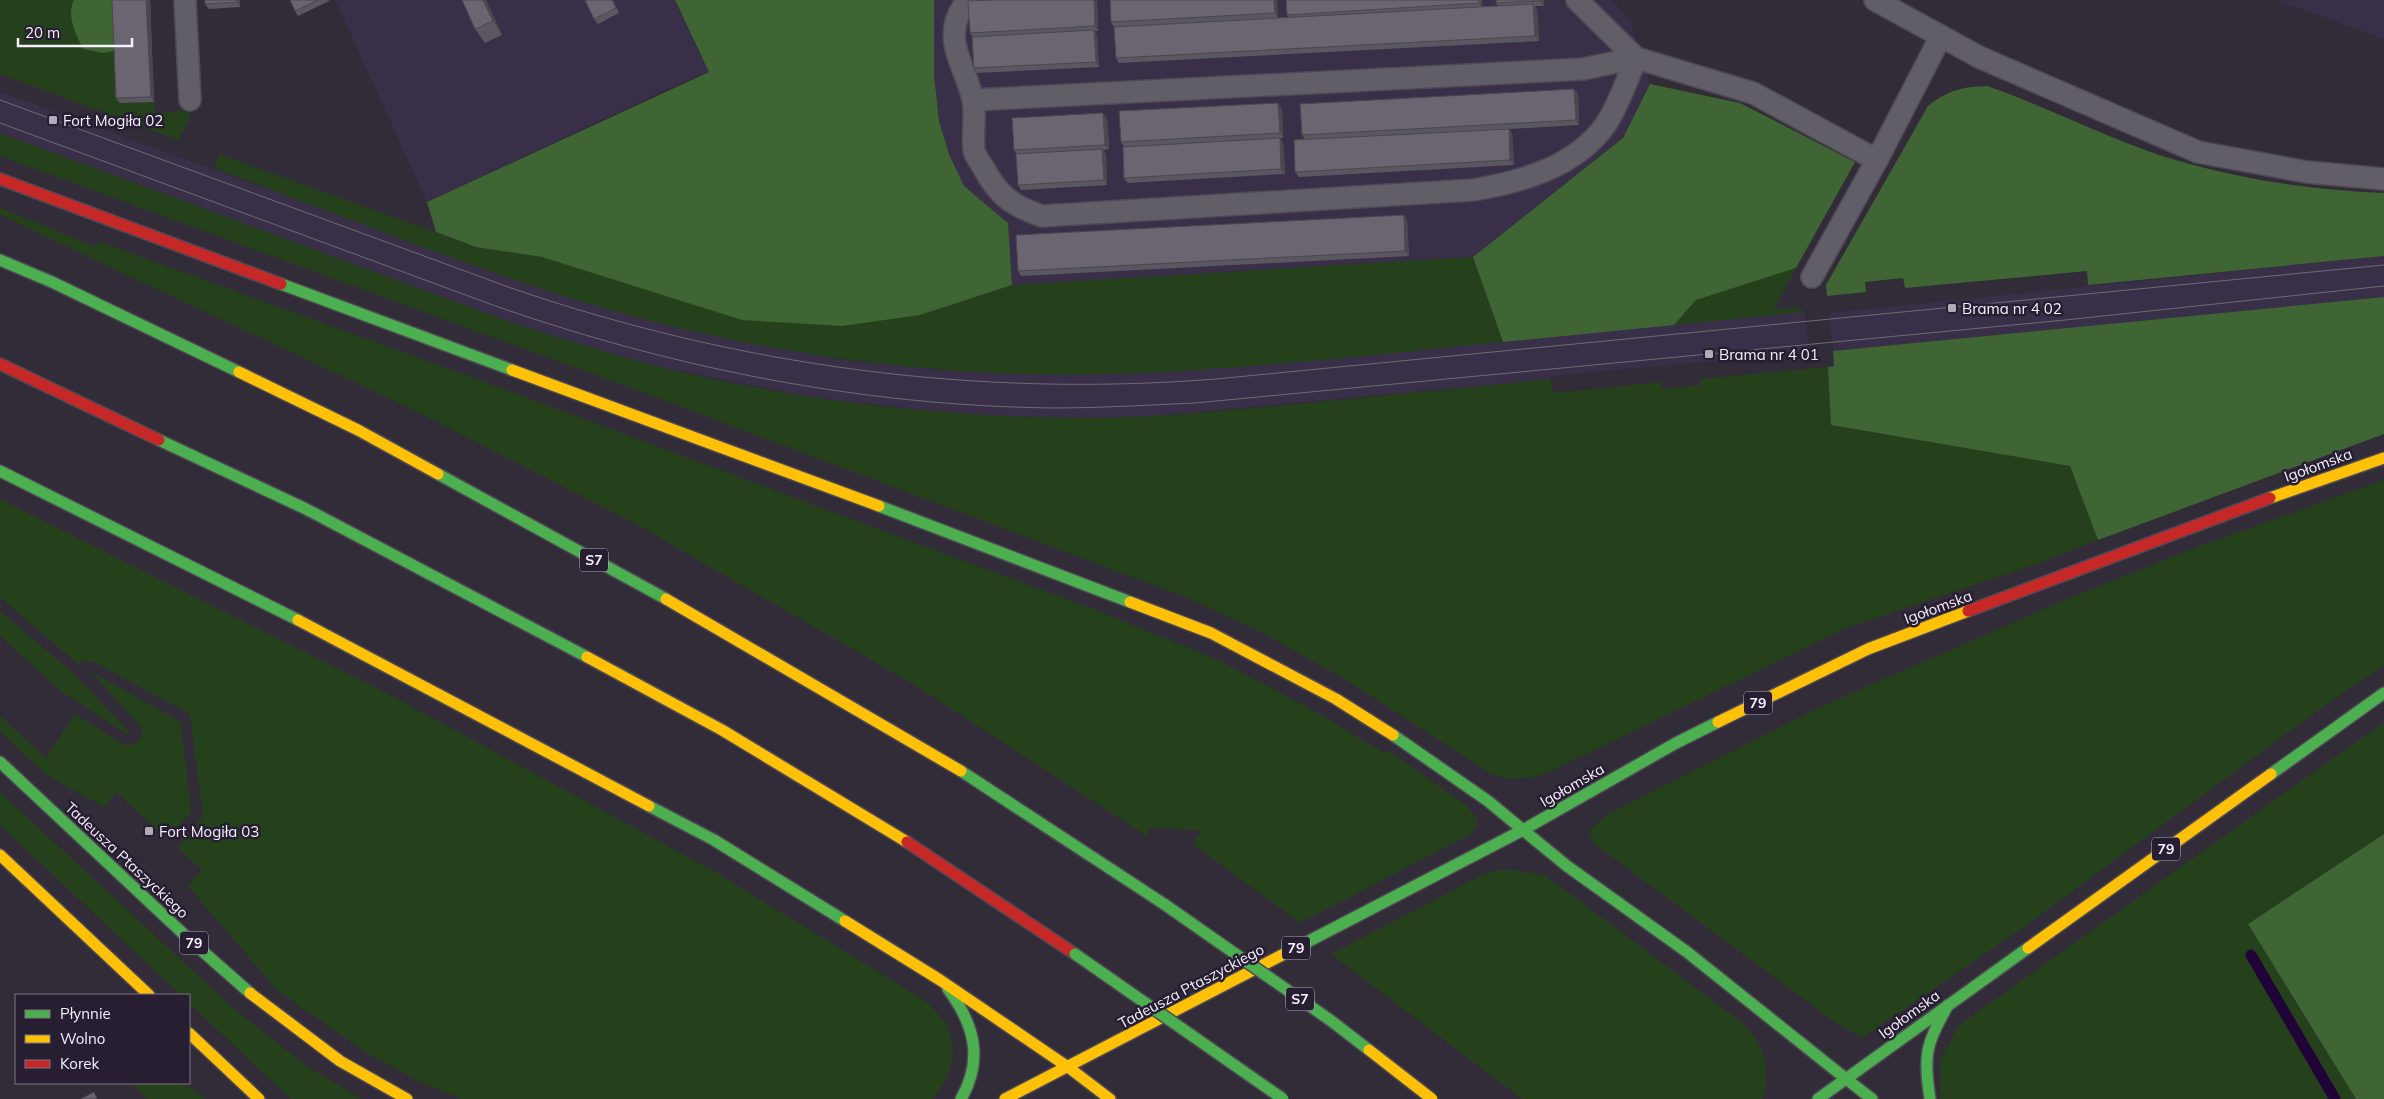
<svg xmlns="http://www.w3.org/2000/svg" width="2384" height="1099" font-family="Mulish,sans-serif">
<rect width="100%" height="100%" fill="#322c38"/>
<g fill="#3a2f48">
<path d="M335,0H674L709,72L663,91L427,202Z"/>
<path d="M934,0H1612L1630,21L1650,84L1623,138L1473,257L1012,285L1008,223L964,186L949,154L939,121L934,75Z"/>
<path d="M2276,0H2384V39Z"/>
<path d="M0,92L551,292L699,333L836,359L937,370L995,373L1112,375L1167,372L1804,312L1809,352L1551,376V379L1155,416L1084,418L958,414L804,396L661,367L606,353L502,319L0,133Z"/>
<path d="M2384,256V297L1833,351L1829,313Z"/>
</g>
<g fill="#25411c">
<path d="M0,0H74L71,6L118,50L120,103L155,102V113L190,110L189,120L178,140L0,74Z"/>
<path d="M0,133L502,319C554,336 606,353 660,367C798,401 941,417 1083,418C1158,418 1232,410 1306,403C1388,395 1469,387 1551,379L1553,393L1661,382L1662,389L1701,385L1700,379L1828,367L1831,425L2070,466L2098,540L2037,564L1849,627L1551,771C1529,780 1512,782 1490,773L1345,679L1263,633L1188,598L631,388L0,156Z"/>
<path d="M219,154L476,247L920,315L1012,285L1473,257L1503,342C1314,360 1124,386 934,369C804,358 675,332 551,292C437,255 326,210 214,168Z"/>
<path d="M0,208L94,246L100,242L455,371L1098,611L1218,660L1309,708L1384,753L1390,752L1466,805L1477,818L1476,826L1471,834L1300,923L1193,844L1201,831L1150,827L1147,836L913,684L636,524L418,412L0,215Z"/>
<path d="M1796,268L1774,309L1800,308L1804,312L1674,325L1696,300Z"/>
<path d="M2384,480V665L2320,709L2024,927L1862,1038L1832,1020L1592,842L1590,830L1608,814L1813,710L2067,599L2200,546Z"/>
<path d="M0,499L388,694L712,870L924,1000C933,1009 944,1018 949,1030C958,1054 949,1081 932,1099H461L418,1081L367,1053L277,990L188,886L202,870L178,848L203,816L190,714L94,662L82,661L79,665L0,597Z"/>
<path d="M0,611L72,672L131,734L125,733L61,691L0,636Z"/>
<path d="M90,671L181,722L191,812L167,839L116,792L104,807L45,774L0,731V716L46,758L75,714L124,745H133C142,739 144,735 140,725Z"/>
<path d="M2384,722V834L2248,924L2356,1099H1940V1061L1958,1026Z"/>
<path d="M0,792L233,1008L306,1066L362,1099H291L189,1003V995H181L0,825Z"/>
<path d="M1498,870H1515L1546,876L1744,1024C1765,1047 1771,1069 1763,1099H1522L1331,954L1480,876Z"/>
<path d="M131,1083C160,1083 184,1077 206,1099H148Z"/>
</g>
<g fill="#3e6533">
<path d="M74,0H116L118,50L103,53L83,49C76,35 66,15 74,0Z"/>
<path d="M675,0H934V75L939,121L949,154L964,186L1008,223L1012,285L920,315L842,326L742,320L542,257L476,247L436,232L427,202L709,72Z"/>
<path d="M1650,84L1740,103L1855,162L1796,268L1696,300L1674,325L1503,342L1473,257L1623,138Z"/>
<path d="M1987,86C2054,109 2117,144 2186,163C2250,181 2317,190 2384,193V256L2088,285L2087,271L1905,288L1903,278L1865,282L1866,292L1827,296L1826,285L1928,106C1949,90 1961,87 1987,86Z"/>
<path d="M2384,297V434L2098,540L2070,466L1831,425L1828,367L1834,366L1833,351Z"/>
<path d="M2384,834V1099H2356L2248,924Z"/>
</g>
<g fill="none" stroke-linecap="round" stroke-linejoin="round">
<path stroke="#200437" stroke-width="11" d="M2251,955L2335,1099"/>
<defs>
<g id="lane">
<path d="M185,0L190,100"/>
<path d="M968,0C938,35 965,64 973,100C976,116 972,134 974,150C975,156 980,162 983,167C998,195 1012,206 1042,216L1473,190C1521,182 1576,167 1606,124C1619,104 1627,80 1636,58"/>
<path d="M1577,0L1636,58L1753,93L1877,160"/>
<path d="M1875,0L1979,57L2198,152L2307,172L2384,179"/>
<path d="M973,100L1583,69L1636,58"/>
<path d="M1812,277L1877,160L1941,36"/>
</g>
<g id="fast">
<path d="M0,260L52,282L239,372"/>
<path d="M281,284L512,370"/>
<path d="M159,440L306,509L587,657"/>
<path d="M0,471L298,620"/>
<path d="M438,474L666,599"/>
<path d="M879,506L1130,602"/>
<path d="M1393,735L1488,801L1523,830"/>
<path d="M0,762L191,941L250,993"/>
<path d="M961,771L1164,904"/>
<path d="M2271,774L2384,693"/>
<path d="M649,806L714,840L845,921"/>
<path d="M1523,830L1567,866L1687,952L1845,1078"/>
<path d="M1284,954L1523,830L1676,743L1718,722"/>
<path d="M948,989C974,1024 984,1059 961,1099"/>
<path d="M1845,1078L1872,1099"/>
<path d="M1818,1099L2028,948"/>
<path d="M1930,1099C1923,1054 1926,1045 1948,1005"/>
</g>
<g id="slow">
<path d="M512,370L879,506"/>
<path d="M239,372L358,430L438,474"/>
<path d="M2270,498L2384,458"/>
<path d="M666,599L961,771"/>
<path d="M1130,602L1211,633L1336,699L1393,735"/>
<path d="M298,620L649,806"/>
<path d="M587,657L722,730L907,842"/>
<path d="M1718,722L1868,649L1968,611"/>
<path d="M0,855L149,995"/>
<path d="M845,921L940,980L1068,1067"/>
<path d="M2028,948L2271,774"/>
<path d="M250,993L340,1061L407,1099"/>
<path d="M189,1033L259,1099"/>
<path d="M1068,1067L1110,1099"/>
<path d="M1005,1099L1284,954"/>
</g>
<g id="jam">
<path d="M0,179L281,284"/>
<path d="M0,364L159,440"/>
<path d="M1968,611L2270,498"/>
<path d="M907,842L1075,954"/>
</g>
</defs>
<use href="#lane" stroke="#4e4a54" stroke-width="24"/>
<use href="#fast" stroke="#4e4a54" stroke-width="14"/>
<use href="#slow" stroke="#4e4a54" stroke-width="14"/>
<use href="#jam" stroke="#4e4a54" stroke-width="14"/>
<use href="#lane" stroke="#625e67" stroke-width="21"/>
<use href="#fast" stroke="#4caf50" stroke-width="11"/>
<use href="#slow" stroke="#ffc107" stroke-width="11"/>
<use href="#jam" stroke="#c62828" stroke-width="11"/>
<g stroke="#6e6b74" stroke-width="1">
<path d="M0,100L511,288C738,366 976,398 1216,379L2384,265"/>
<path d="M0,123L490,304C671,368 862,406 1055,408C1102,408 1148,405 1195,403L2065,320L2384,286"/>
</g>
<defs>
<g id="fast-bridge">
<path d="M1164,904L1330,1020L1369,1050"/>
<path d="M1075,954L1283,1099"/>
</g>
<path id="slow-bridge" d="M1369,1050L1432,1099"/>
</defs>
<use href="#fast-bridge" stroke="#4e4a54" stroke-width="14" stroke-linecap="butt"/>
<use href="#slow-bridge" stroke="#4e4a54" stroke-width="14" stroke-linecap="butt"/>
<use href="#fast-bridge" stroke="#4caf50" stroke-width="11"/>
<use href="#slow-bridge" stroke="#ffc107" stroke-width="11"/>
</g>
<g fill="#5b5760">
<path d="M112,0H150L154,102L120,103L116,98Z"/>
<path d="M205,0H240V7L209,9L205,4Z"/>
<path d="M290,0H329V1L298,16L295,11Z"/>
<path d="M462,0H486L502,35L485,43L475,29Z"/>
<path d="M585,0H613L619,13L598,24L594,19Z"/>
<path d="M1097,0L1098,31H1094L1097,35L1099,67L977,73L974,68L973,37L970,33Z"/>
<path d="M1277,0L1278,18L1289,17L1287,15L1482,0V7L1498,6L1496,3V0H1544V6H1535L1537,9L1539,41L1119,63L1116,58L1114,27L1111,22Z"/>
<path d="M1574,89L1578,94L1579,125L1509,129L1512,134L1514,165L1299,177L1295,172L1305,139L1302,135Z"/>
<path d="M1282,108L1283,138H1280L1283,143L1285,174L1128,183L1124,178V147L1121,142Z"/>
<path d="M1107,118L1109,149L1103,150L1106,154L1107,185L1021,190L1018,185L1016,153L1014,150Z"/>
<path d="M1407,220L1409,256L1021,276L1018,271Z"/>
</g>
<g fill="#4a474e">
<path d="M146,0H150L154,102L151,97Z"/>
<path d="M237,0H240V7L237,2Z"/>
<path d="M483,0H486L502,35L493,21Z"/>
<path d="M1094,0H1097L1098,31L1095,26Z"/>
<path d="M1274,0H1277L1278,18L1275,13Z"/>
<path d="M1479,0H1482L1483,8L1479,3Z"/>
<path d="M1540,0H1544V6L1540,1Z"/>
<path d="M1533,4L1537,9L1539,41L1535,36Z"/>
<path d="M1094,30L1097,35L1099,67L1096,62Z"/>
<path d="M1574,89L1578,94L1579,125L1576,120Z"/>
<path d="M1278,103L1282,108L1283,138L1280,133Z"/>
<path d="M1103,113L1107,118L1109,149L1105,145Z"/>
<path d="M1509,129L1512,134L1514,165L1510,160Z"/>
<path d="M1280,138L1283,143L1285,174L1281,169Z"/>
<path d="M1102,149L1106,154L1107,185L1104,180Z"/>
<path d="M1404,215L1407,220L1409,256L1405,251Z"/>
</g>
<g fill="#6a6570" stroke="#4a474e">
<path d="M112,0H146L151,97L116,98Z"/>
<path d="M205,0H237V2L205,4Z"/>
<path d="M290,0H318L295,11Z"/>
<path d="M462,0H483L493,21L475,29Z"/>
<path d="M585,0H612L616,8L594,19Z"/>
<path d="M994,0H1094L1095,26L970,33L968,1Z"/>
<path d="M1110,0H1274L1275,13L1111,22Z"/>
<path d="M1286,0H1479V3L1287,15Z"/>
<path d="M1496,0H1540V1L1496,3Z"/>
<path d="M1533,4L1535,36L1116,58L1114,27Z"/>
<path d="M1094,30L1096,62L974,68L972,37Z"/>
<path d="M1574,89L1576,120L1302,135L1300,104Z"/>
<path d="M1278,103L1280,133L1121,142L1119,111Z"/>
<path d="M1103,113L1105,145L1014,150L1012,118Z"/>
<path d="M1509,129L1510,160L1295,172L1294,140Z"/>
<path d="M1280,138L1281,169L1124,178L1123,147Z"/>
<path d="M1102,149L1104,180L1018,185L1016,154Z"/>
<path d="M1404,215L1405,251L1018,271L1016,235Z"/>
<path d="M94,1092L97,1099H81Z"/>
</g>
<g fill="#b1abb9" stroke="#271e32" stroke-width="2">
<rect x="48" y="115" width="10" height="10" rx="2.5"/>
<rect x="1947" y="303" width="10" height="10" rx="2.5"/>
<rect x="1704" y="349" width="10" height="10" rx="2.5"/>
<rect x="144" y="826" width="10" height="10" rx="2.5"/>
</g>
<g text-anchor="middle" dominant-baseline="central" stroke-width="5" stroke-linejoin="round" paint-order="stroke">
<g fill="#271e32" stroke="#b8b1c1" stroke-width="1">
<rect x="580" y="548.5" width="28" height="23" rx="4"/>
<rect x="1744" y="691.5" width="28" height="23" rx="4"/>
<rect x="2152" y="837.5" width="28" height="23" rx="4"/>
<rect x="180" y="931.5" width="28" height="23" rx="4"/>
<rect x="1282" y="936.5" width="28" height="23" rx="4"/>
<rect x="1286" y="987.5" width="28" height="23" rx="4"/>
</g>
<g font-size="14" font-weight="bold" fill="#f6f0fe">
<text x="594" y="560">S7</text>
<text x="1758" y="703">79</text>
<text x="2166" y="849">79</text>
<text x="194" y="943">79</text>
<text x="1296" y="948">79</text>
<text x="1300" y="999">S7</text>
</g>
<g font-size="15" fill="#f6f0fe" stroke="#271e32" text-anchor="start">
<text x="63" y="120">Fort Mogiła 02</text>
<text x="1962" y="308">Brama nr 4 02</text>
<text x="1719" y="354">Brama nr 4 01</text>
<text x="159" y="831">Fort Mogiła 03</text>
</g>
<g font-size="15" fill="#f6f0fe" stroke="#271e32">
<text transform="translate(2318 465) rotate(-20)">Igołomska</text>
<text transform="translate(1938 607) rotate(-20)">Igołomska</text>
<text transform="translate(1572 785) rotate(-30)">Igołomska</text>
<text transform="translate(127 860) rotate(43)">Tadeusza Ptaszyckiego</text>
<text transform="translate(1191 986) rotate(-28)">Tadeusza Ptaszyckiego</text>
<text transform="translate(1909 1014) rotate(-36)">Igołomska</text>
</g>
</g>
<rect x="15" y="994" width="175" height="90" fill="#271e32" stroke="#7a7284"/>
<rect x="25" y="1010" width="25" height="8" fill="#4caf50" stroke="#7a7284"/>
<text x="60" y="1019" font-size="15" fill="#f6f0fe">Płynnie</text>
<rect x="25" y="1035" width="25" height="8" fill="#ffc107" stroke="#7a7284"/>
<text x="60" y="1044" font-size="15" fill="#f6f0fe">Wolno</text>
<rect x="25" y="1060" width="25" height="8" fill="#c62828" stroke="#7a7284"/>
<text x="60" y="1069" font-size="15" fill="#f6f0fe">Korek</text>
<path d="M18 38v8h114v-8" fill="none" stroke="#f6f0fe" stroke-width="2.5"/>
<text x="25" y="38" font-size="15" fill="#f6f0fe" stroke="#271e32" stroke-width="4" paint-order="stroke">20 m</text>
</svg>
